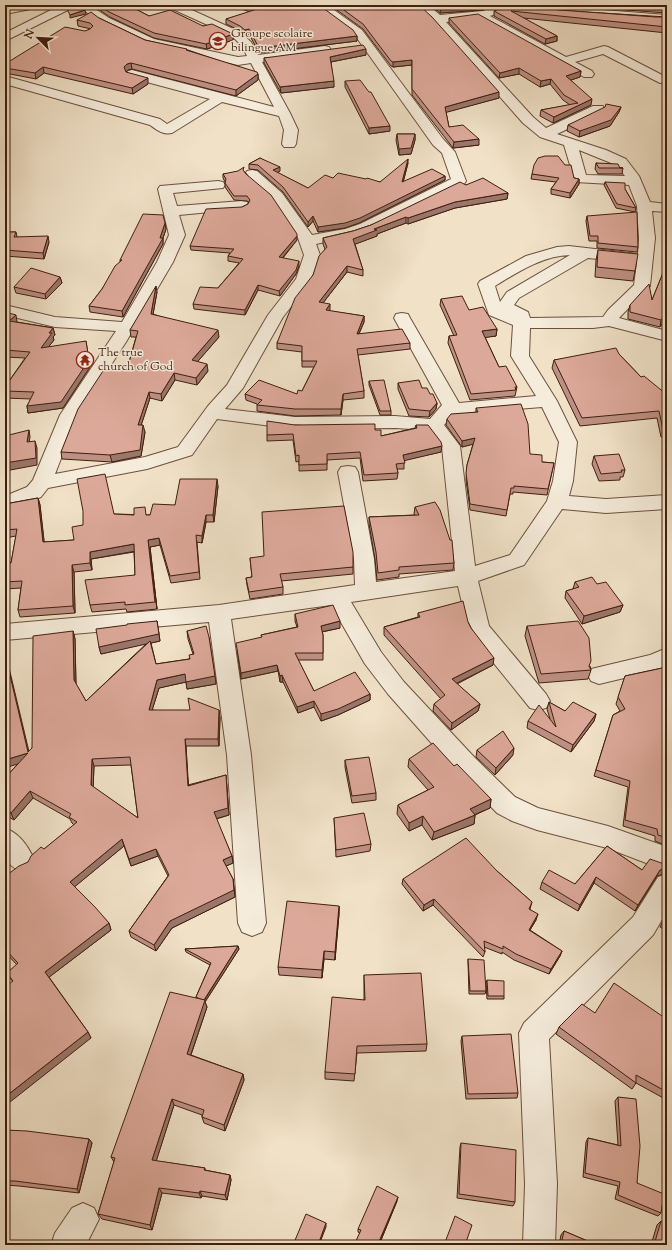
<svg xmlns="http://www.w3.org/2000/svg" width="672" height="1250" font-family="'Sorts Mill Goudy',serif">
<rect width="100%" height="100%" fill="#f0e1c7"/>
<filter id="stains"><feTurbulence type="fractalNoise" baseFrequency=".005" numOctaves="4"/><feColorMatrix values="0 0 0 0 .2 0 0 0 0 .09 0 0 0 0 .02 0 0 0 .5 -.17"/></filter>
<radialGradient id="worn" r=".72"><stop offset=".6" stop-color="#630" stop-opacity="0"/><stop offset="1" stop-color="#630" stop-opacity=".3"/></radialGradient>
<g fill="none" stroke-linecap="round" stroke-linejoin="round">
<defs>
<g id="minor">
<path d="M19,5H43L41,7L5,14V8Z"/>
<path d="M61,5H89L109,18L154,39L238,57L247,56L242,46L232,36L168,7L166,5H181L240,32L251,42L258,55L325,46L329,47L331,50L329,53L325,54L262,62L290,113L298,130L296,144L294,147H284L282,144L284,130L279,116L222,102L172,133C163,135 157,130 150,125L5,84V76L160,119L167,124L210,99L128,77L126,74L128,71L132,70L274,107L251,63L238,65L146,44L101,22L76,5L74,7L5,41V33Z"/>
<path d="M314,5H327L362,30L443,139L455,152L466,181L464,184L370,230L353,236L316,244L320,255L312,280L283,317L243,388L225,409L295,417L395,416L430,419L442,405L394,318L396,314L402,313L408,314L410,318L459,403L536,396L511,356L513,325L489,315L478,284L480,281L526,256L557,247L569,246L638,254L639,238L637,206L629,185L575,182L564,145L540,137L523,123L433,21L415,5H428L440,15L483,11L498,5H538L667,15V21C647,20 519,14 512,5L504,11L490,16L566,57L604,46L608,47L664,76L666,79L664,82L660,83L603,54L575,62L592,71L594,74L592,77H584L478,18L446,22L533,117L546,128L593,106H603L604,109L603,112L557,134L606,150L626,159L639,176L650,202L667,204V212L652,211L655,238L650,286L619,318L667,331V341L609,326L593,328H530L529,356L557,401L577,442L573,481L569,496L606,499L667,495V509L606,513L562,509L524,565L478,581L489,626L546,694L550,701L546,708L538,710L530,708L471,635L468,629L458,586L351,602L381,652L404,682L475,758L515,797L538,808L608,826L667,847V871L607,848L537,830L512,821L497,813L457,772L388,694L365,664L331,605L231,619L251,755L266,923L262,932L252,936L242,932L238,923L227,755L209,622L5,640V624L219,605L355,585L354,559L338,472L341,467L348,466L355,467L358,472L374,559L376,582L455,571L442,447L428,430L395,428L295,429L217,419L192,455L147,469L48,488L41,497L5,511V496L27,487L33,480L60,415L116,331L55,327L5,315V305L55,317L122,322L157,262L169,235L158,189L160,186L218,181L223,182L225,185L223,188L173,193L177,206L242,201L247,202L249,205L247,208L242,209L179,215L185,235L173,262L126,342L78,415L55,474L145,457L178,447L208,406L227,385L268,315L296,279L304,255L298,238L272,199L247,177L245,174L247,171L252,170L257,171L282,193L312,235L345,229L360,224L451,179L442,153L433,145L354,34ZM579,150L616,165L625,176L586,175ZM570,255L507,292L500,302L495,286C518,272 542,256 570,255ZM588,258L637,263L634,285L608,310L603,317L530,318L528,312L514,305L519,298ZM542,407L559,442L553,481L547,501L510,555L475,566L460,446L444,425L455,414Z"/>
<path d="M667,648V667L662,669L599,684L591,681L588,675L591,669L650,655Z"/>
<path d="M5,828C19,833 28,846 34,859L30,867L21,871C0,863 5,848 5,828Z"/>
<path d="M667,874V911L653,935L549,1039L557,1184L555,1245H523L525,1184L519,1033L524,1023L633,917L658,877Z"/>
<path d="M83,1203L94,1208L99,1219L86,1245H51L55,1233L72,1208Z"/>
</g>
</defs>
<use href="#minor" stroke="#6c503d" stroke-width="2"/>
<use href="#minor" fill="#f5ecdb" fill-rule="evenodd"/>
</g>
<g fill="#bd9084" stroke="#401f0f" fill-rule="evenodd">
<path d="M92,5H128L149,16L203,26L233,34V40L207,49L154,38L110,17L101,11V9L99,10Z"/>
<path d="M230,5H319L357,36V41L259,53L249,34L246,35L241,31L226,24V19L250,12Z"/>
<path d="M330,5H419L499,98L446,112L449,127L479,145L453,148L412,95V65L393,67L391,66L363,29Z"/>
<path d="M430,5H494L483,10L440,13Z"/>
<path d="M557,5H667V13Z"/>
<path d="M505,7L667,17V33L523,18L557,36V41L545,44L494,16V11Z"/>
<path d="M99,18L145,40L188,50L258,74V80L236,96L132,69L128,70L126,72L148,84L133,94L44,73L36,79L5,73V64L91,29L78,26L77,20Z"/>
<path d="M449,18L581,71L580,77L571,80L591,105L553,123L540,116L541,110L570,105L563,100L550,84L540,87L519,74L499,78L449,23Z"/>
<path d="M366,55L331,62L334,87L281,93L264,63V58Z"/>
<path d="M345,81L390,131L369,134L345,87Z"/>
<path d="M621,107L619,112L610,126L579,137L567,131L568,125Z"/>
<path d="M397,134H415V140L411,154L399,155L396,140Z"/>
<path d="M260,158L280,171L278,173L308,188L333,178L380,182L408,163L403,182L445,176V180L359,223L345,228L318,232L313,221L308,227L283,192L258,170L249,169V164Z"/>
<path d="M596,163L623,168L622,174H598L595,169Z"/>
<path d="M245,172L297,240L283,258L299,266L296,274L280,296L258,290L245,315L194,309L193,304L218,288L239,263L228,261V256L230,253L191,250L190,246L242,207L248,204L249,202L247,201L234,200L225,187V182L223,178V174Z"/>
<path d="M532,174L574,178L579,179V184L570,198L551,194V189L556,182L531,179Z"/>
<path d="M605,182L625,189L636,208L635,212L616,208L604,185Z"/>
<path d="M466,185L508,193L507,199L455,208L408,224L406,223L377,234V236L355,244L363,270V276L347,272L323,303L330,310L329,311L364,316V322L359,334L410,343V349L358,355L364,391V398L343,400L341,415L295,416L257,411V404L246,400L245,394H297L302,391L314,367H302V352L277,349V343L313,275L325,249L323,244V238L353,231L371,225Z"/>
<path d="M587,216L638,247L637,252L597,248V241H589L586,221Z"/>
<path d="M165,223L166,229L163,238V244L123,317L90,312L89,306L102,289L120,262V260Z"/>
<path d="M5,232H16L17,237L49,242L44,259L5,256Z"/>
<path d="M598,250L635,271L633,281L595,277L596,260Z"/>
<path d="M667,263V317L660,327L628,319V312L630,305L652,300Z"/>
<path d="M60,277L62,283L46,299L16,293L14,287Z"/>
<path d="M157,292L153,314L219,337L197,362L208,371L197,385L175,380L162,401L150,398L141,425L145,432L141,456L112,462L62,459L61,452L128,366L136,337H131L130,330Z"/>
<path d="M441,299L469,310L497,329L496,336L485,337L499,367L517,387L515,396L470,400L448,343L449,336H454L440,305Z"/>
<path d="M5,312L17,322L53,328L55,335L53,337L54,340L49,346L90,367L63,408L28,413L27,406L31,399L5,398V387L25,358L5,357Z"/>
<path d="M619,354L641,377L666,394L667,393V438L661,437L657,418L580,426L552,368L554,360Z"/>
<path d="M369,381L391,411V415H380L369,385Z"/>
<path d="M398,383L422,388L430,394L437,403L436,409L429,417L409,416L398,389Z"/>
<path d="M476,408L530,454L542,462L554,463L547,495L513,492V494H510L506,516L470,510L466,480L467,465L473,444L462,447L446,425L447,419L476,412Z"/>
<path d="M295,425L375,430L381,436L415,428L416,425L441,452L404,460V469H397L398,473L397,479L363,481L360,458L327,460V470L299,471V461L296,462L293,440L267,441V435Z"/>
<path d="M594,456L625,470L623,477H620V480L599,481L592,464Z"/>
<path d="M218,486L214,522H206L202,543L197,542L200,579L171,583L160,545L150,547L157,609L127,612L126,609L92,612L90,605L135,575L134,552L91,559L92,570L74,572L75,613L20,617L18,610L21,588L5,589V564L11,563L16,536L5,538V504L38,498L40,505L44,542L74,540L83,525L114,514L150,515L175,505Z"/>
<path d="M415,507L450,540L454,563L453,570L399,574V577L377,580L375,559L369,524V517L415,515L414,514Z"/>
<path d="M250,558L353,567V574L281,581L283,587V594L250,599L247,585L246,578L252,577Z"/>
<path d="M575,582L597,584L623,605L620,612L582,624L565,598L566,591L573,589Z"/>
<path d="M418,613L468,622L471,628L493,665L457,684L480,704L478,711L451,730L433,711L434,704L441,699L384,635V627L418,617Z"/>
<path d="M295,614L340,628L322,632L323,635V660H298L314,691L370,694V700L338,715L321,721L314,707L298,713L283,682H280L278,671L241,679L237,649L262,637L261,635L297,627L295,621Z"/>
<path d="M157,621L160,641L151,643L156,664L189,659L193,654L188,639L187,631L209,637L216,684L187,689L186,682L159,688L152,710L220,717L219,746H186L188,785L226,775L229,815L216,819L232,856L233,863L226,866L233,879L235,897L172,928L156,951L131,937L129,931L168,876L158,856L131,866L124,846L74,887L109,923L111,930L49,977L88,1032L91,1038L13,982L7,973L17,965L5,952V873L7,875L28,862L74,825L72,823L70,819L33,798L14,820L5,815V778L32,748L73,631L75,639L76,684L86,701L147,643L101,654L99,647ZM131,765L138,818L93,787L94,766Z"/>
<path d="M527,626L590,666L591,670L588,679L539,683L525,636Z"/>
<path d="M667,667V846L655,841V836L623,826L628,787L594,776L613,715L620,711L616,704L625,676Z"/>
<path d="M549,702L565,711L596,714L594,721L571,752L527,728L528,721L550,719L547,709Z"/>
<path d="M477,750L513,755L495,775L476,757Z"/>
<path d="M409,759L454,766L491,799L490,808L475,815L474,824L432,840L422,825L409,831L397,814L398,805L428,790L408,767Z"/>
<path d="M345,760L376,793V800L352,803L345,767Z"/>
<path d="M334,818L371,844L370,851L336,857Z"/>
<path d="M607,846L642,870L657,876L635,911L594,883L578,911L540,889L542,882L575,884Z"/>
<path d="M497,871L532,902L530,909L536,920L530,930L562,951L560,956L549,974L514,960L502,952V954L484,947L485,952L483,957L433,905L423,911L402,884L403,879Z"/>
<path d="M339,906V914L335,960L324,959L322,978L279,975L278,967Z"/>
<path d="M667,913V931L660,927Z"/>
<path d="M238,946L239,949L205,1002L207,1007L191,1055L243,1074L244,1080L225,1131L204,1123L202,1117V1115L174,1105L156,1161L205,1168V1170L230,1175L231,1180L227,1200L202,1196L201,1198L162,1193L152,1230L102,1219L98,1214L114,1162L111,1157L196,998V997L210,965L186,952L185,949Z"/>
<path d="M468,959L486,991L485,994H469L468,962Z"/>
<path d="M364,975L427,1044L426,1051L357,1053L354,1081L325,1079V1072L364,1000Z"/>
<path d="M487,980L504,996V999H487L486,983Z"/>
<path d="M595,1013L665,1018L667,1016V1100L636,1083L632,1089L556,1034L559,1027Z"/>
<path d="M462,1036L518,1093L517,1098L466,1099L461,1041Z"/>
<path d="M618,1097L637,1183L661,1213L658,1216L615,1199L618,1186L583,1177L586,1142L588,1138L618,1145L615,1101Z"/>
<path d="M5,1130L89,1139L92,1143L79,1193L19,1186L5,1185Z"/>
<path d="M461,1143L515,1202L513,1206L457,1198L460,1147Z"/>
<path d="M397,1201L379,1245L358,1232V1229Z"/>
<path d="M661,1221L667,1245H651L657,1225Z"/>
<path d="M564,1231L597,1245H559L561,1235Z"/>
</g>
<g fill="#9a766b" stroke="#401f0f">
<path d="M98,5H103L101,6V9L99,10Z"/>
<path d="M478,5H494L483,10L440,13L441,8Z"/>
<path d="M85,10L86,14L70,18V15Z"/>
<path d="M249,29V34L246,35L245,30Z"/>
<path d="M233,34V40L207,49L206,44Z"/>
<path d="M357,36V41L259,53V48Z"/>
<path d="M557,36V41L545,44L546,39Z"/>
<path d="M366,49V55L330,62V57Z"/>
<path d="M412,60V65L393,67V62Z"/>
<path d="M131,63L132,69L128,70L125,73L124,67L127,64Z"/>
<path d="M43,67L44,73L36,79L35,73Z"/>
<path d="M519,68V74L499,78L500,73Z"/>
<path d="M581,71L580,77L565,82L566,76Z"/>
<path d="M258,74V80L236,96V90Z"/>
<path d="M148,78V84L133,94L132,88Z"/>
<path d="M551,79L550,84L540,87L541,81Z"/>
<path d="M334,81V87L281,93L280,87Z"/>
<path d="M499,92V98L444,113L445,107Z"/>
<path d="M592,99L591,105L553,123L554,117Z"/>
<path d="M621,107L619,112L610,126L579,137L580,131Z"/>
<path d="M390,126V131L369,134V128Z"/>
<path d="M415,134V140L411,154L399,155V149Z"/>
<path d="M479,139V145L453,148L454,142Z"/>
<path d="M408,159V163L402,187V182Z"/>
<path d="M280,167V171L273,175V170Z"/>
<path d="M445,176V180L359,223L345,228L318,232V227Z"/>
<path d="M579,179V184L570,198V193Z"/>
<path d="M508,193L507,199L455,208L408,224V218L455,202Z"/>
<path d="M313,216V221L308,227V222Z"/>
<path d="M406,217V223L377,234V236L353,245V239L374,229Z"/>
<path d="M165,223L166,229L163,238V244L123,317L122,311L160,238Z"/>
<path d="M48,236L49,242L44,259L43,253Z"/>
<path d="M297,236V240L279,262V257Z"/>
<path d="M299,261V266L296,274L280,296L279,291Z"/>
<path d="M347,266V272L319,308V302Z"/>
<path d="M60,277L62,283L46,299L45,294Z"/>
<path d="M258,285V290L245,315V310Z"/>
<path d="M156,286L157,292L152,320L151,314Z"/>
<path d="M330,304V310L326,316V310Z"/>
<path d="M667,313V317L660,327L661,320Z"/>
<path d="M16,315L17,322L11,328L9,321Z"/>
<path d="M364,316V322L356,340L357,334Z"/>
<path d="M53,328L55,335L53,337L54,340L43,354L41,348L49,333Z"/>
<path d="M497,329L496,336L482,338V331Z"/>
<path d="M218,330L219,337L193,367L192,360Z"/>
<path d="M86,341L90,367L63,408L28,413L27,406Z"/>
<path d="M207,364L208,371L197,385L196,378Z"/>
<path d="M174,373L175,380L162,401L161,394Z"/>
<path d="M149,392L150,398L139,432L138,425Z"/>
<path d="M343,394V400L341,415V409Z"/>
<path d="M437,403L436,409L429,417L430,411Z"/>
<path d="M143,425L145,432L141,456L112,462L110,455Z"/>
<path d="M29,430L30,437L28,449L27,442Z"/>
<path d="M475,438L474,444L462,447V441Z"/>
<path d="M35,441L37,448V465L5,471V463Z"/>
<path d="M442,446L441,452L403,461V455Z"/>
<path d="M217,479L218,486L214,522L213,515Z"/>
<path d="M38,498L40,505L45,549L43,542Z"/>
<path d="M206,515V522L202,543V536Z"/>
<path d="M159,538L160,545L150,547L157,609L148,540Z"/>
<path d="M134,544L136,551L91,559L92,570L90,563V552Z"/>
<path d="M72,565L74,572L75,613L73,606Z"/>
<path d="M623,605L620,612L582,624L584,616Z"/>
<path d="M157,621L160,641L101,654L99,647Z"/>
<path d="M340,621V628L321,632V626Z"/>
<path d="M73,631L75,639L76,687L74,680Z"/>
<path d="M5,651L31,760L28,752L5,654Z"/>
<path d="M494,658L493,665L451,686L452,679Z"/>
<path d="M277,665L278,671L241,679V673Z"/>
<path d="M185,674L215,676L216,684L187,689L186,682L159,688L150,717L149,710L157,680Z"/>
<path d="M282,675L283,682H280V676Z"/>
<path d="M370,694V700L338,715L321,721V714Z"/>
<path d="M314,701V707L298,713L297,707Z"/>
<path d="M480,704L478,711L451,730L452,723Z"/>
<path d="M219,710L220,717L219,746L218,739Z"/>
<path d="M596,714L594,721L571,752L573,745Z"/>
<path d="M185,739L186,746L189,793L188,786Z"/>
<path d="M514,748L513,755L495,775L496,768Z"/>
<path d="M28,753L30,760L5,768V760Z"/>
<path d="M92,759L94,766L93,792L91,785Z"/>
<path d="M226,775L229,815L215,819L214,812Z"/>
<path d="M30,791L33,798L14,820L11,813Z"/>
<path d="M491,799L490,808L469,817L470,809Z"/>
<path d="M475,815L474,824L432,840L434,832Z"/>
<path d="M423,816L422,825L409,831V823Z"/>
<path d="M122,839L124,846L72,889L70,882Z"/>
<path d="M156,849L158,856L131,866L129,859Z"/>
<path d="M232,856L233,863L224,867L223,860Z"/>
<path d="M667,868V873L657,876L635,911L638,905L660,870Z"/>
<path d="M596,877L594,883L578,911L580,905Z"/>
<path d="M233,879L235,897L172,928L156,951L154,945L170,921Z"/>
<path d="M434,899L433,905L423,911L424,905Z"/>
<path d="M339,906V914L335,960V952Z"/>
<path d="M538,914L536,920L527,935L529,930Z"/>
<path d="M109,923L111,930L48,978L45,972Z"/>
<path d="M238,946L239,949L205,1002L207,1007L189,1060L187,1054L204,1001Z"/>
<path d="M324,951V959L322,978V970Z"/>
<path d="M562,951L560,956L549,974L551,969Z"/>
<path d="M88,1032L91,1038L5,1106V1097Z"/>
<path d="M243,1074L244,1080L225,1131L224,1125Z"/>
<path d="M172,1099L174,1105L155,1165L152,1160Z"/>
<path d="M89,1139L92,1143L79,1193L77,1189Z"/>
<path d="M230,1175L231,1180L227,1200L225,1195Z"/>
<path d="M159,1188L162,1193L152,1230L150,1225Z"/>
<path d="M200,1191L202,1196L201,1198L199,1193Z"/>
<path d="M398,1197L397,1201L379,1245H378Z"/>
<path d="M326,1223V1227L319,1245H318Z"/>
</g>
<g fill="#dca899" stroke="#401f0f" fill-rule="evenodd">
<path d="M74,5H77L85,10L70,15L67,9Z"/>
<path d="M102,5H128L149,16L170,10L203,26L212,24L233,34L206,44L154,33L109,12L101,6Z"/>
<path d="M244,5H319L353,30L357,36L259,48L249,29L245,30L240,26L226,19L257,9Z"/>
<path d="M337,5H419L432,17L499,92L445,107L449,127L463,125L479,139L454,142L412,89V60L393,62L391,61L363,24Z"/>
<path d="M437,5H478L441,8Z"/>
<path d="M508,5H523L559,10L656,17H667V27L511,11L557,36L546,39L494,11L505,7Z"/>
<path d="M623,5H667V8Z"/>
<path d="M91,12L99,18L145,40L187,49L186,50L257,72L258,74L236,90L131,63L127,64L124,67L126,72L148,78L132,88L43,67L35,73L5,68V64L65,27L85,31L90,29L93,26L90,23L77,20Z"/>
<path d="M478,14L581,71L566,76L592,99L554,117L541,110L578,103L564,95L551,79L541,81L519,68L500,73L449,18Z"/>
<path d="M363,45L366,49L330,57L334,81L280,87L264,58Z"/>
<path d="M360,80L369,92H371L390,126L369,128L345,81Z"/>
<path d="M606,104L621,107L611,120L580,131L568,125L605,107Z"/>
<path d="M397,134H415L411,148L399,149Z"/>
<path d="M545,156H558L565,165H571L574,178L579,179L570,193L551,189L559,178L532,174L534,165L538,158Z"/>
<path d="M260,158L280,167L273,170L308,188L325,175L333,178L338,173L366,179L367,178L380,182L408,159L402,182L432,169L445,176L360,218L345,223L318,227L313,216L308,222L283,187L258,165L249,164Z"/>
<path d="M596,163L618,164L620,168H623H599Z"/>
<path d="M244,167L243,170L246,174L271,195L297,234V236L279,257L299,261L296,270L279,291L258,285L245,310L193,304L200,287L218,288L243,259L228,256L234,249L190,246L206,209L242,207L248,204L250,200L247,196H234L225,183L226,179L223,174L238,171Z"/>
<path d="M483,178L508,193L455,202L408,218L406,217L374,229L377,230L353,239L363,270L347,266L319,302L330,304L326,310L364,316L357,334L402,329L410,343L357,349L364,391L343,394L341,409H295L257,405L262,400L245,394L259,380L297,394L298,390L302,391L317,361H302V346L277,343L295,298L313,275L319,256L327,247L323,238L353,231L371,225L460,182L466,185Z"/>
<path d="M605,182L625,183V189L636,208L617,204Z"/>
<path d="M637,212L638,247L598,243V236H590L587,216Z"/>
<path d="M143,214L163,215L165,223L160,238H163L122,311L89,306L102,289L115,266L122,260H120Z"/>
<path d="M5,232H16L14,237L48,236L43,253L5,250Z"/>
<path d="M598,250L638,254L635,271L597,267Z"/>
<path d="M667,263V313L661,320L630,312V305L649,284L652,300Z"/>
<path d="M31,268L60,277L45,294L14,287Z"/>
<path d="M156,286L151,314L218,330L192,360L207,364L196,378L174,373L161,394L149,392L138,425H143L140,450L110,455L61,452L78,409L105,368L128,366L138,331L130,330Z"/>
<path d="M462,296L469,310L483,307L497,329L482,331L499,367L506,366L517,387H515L516,390L471,394L449,336L457,335L441,299Z"/>
<path d="M5,312L16,315L9,321L53,328L49,333H52L41,348L86,341L89,360L61,402L27,406L34,392L5,391V387L30,352L5,350Z"/>
<path d="M616,348L619,354L641,377L644,376L666,394L667,393V430H663L659,411L582,418L554,360Z"/>
<path d="M384,380L391,411H380L369,381Z"/>
<path d="M419,380L422,388H427L430,394H433L437,403L430,411L409,409L398,383Z"/>
<path d="M521,404L528,424L530,454L542,455V462L554,463L548,489L514,486V488H511L507,510L470,504L466,473L467,465L475,438L462,441L447,419L451,414L478,412L476,408Z"/>
<path d="M267,421L295,425L375,424V430H381V436L417,428L416,425H428L441,442L442,446L403,455L405,463L396,464L398,473L364,475L360,452L327,454V464L299,465V455L296,456L293,434L267,435Z"/>
<path d="M29,430L27,442L35,441L36,458L5,463V436Z"/>
<path d="M619,454L625,470H621L622,472L601,474L594,456Z"/>
<path d="M105,474L114,514L134,515V508L145,507L146,515H150L153,504L175,505L180,479H217L213,515H206L202,536L196,535L199,572L170,576L159,538L148,540L155,602L125,605V602L90,605L85,580L135,575L134,544L90,552V563L72,565L73,606L18,610L22,581L5,582V564L11,563L17,529L5,530V504L38,498L43,542L74,540L72,527L83,525V511L77,479Z"/>
<path d="M435,502L440,510L450,540H452L454,563L399,567V570L378,573L376,552L369,517L419,515L415,507Z"/>
<path d="M344,506L353,552V567L280,574L283,587L249,592L246,578L252,577L250,558L264,556L262,512Z"/>
<path d="M592,577L597,584L606,582L623,605L584,616L566,591L579,587L575,582Z"/>
<path d="M463,601L468,622L471,628L494,658L452,679L480,704L452,723L434,704L445,695L384,627L420,617L418,613Z"/>
<path d="M333,605L340,621L321,626L323,635V653H295L314,691L355,672L370,694L338,709L321,714L314,701L297,707L282,675L280,676L277,665L241,673L236,643L262,637L261,635L298,627L295,614Z"/>
<path d="M157,621L159,634L99,647L96,629L127,625V624Z"/>
<path d="M578,621L589,638L591,661L589,666L591,670L541,674L527,626Z"/>
<path d="M206,626L209,637L215,676L186,682L185,674L157,680L149,710H190L188,698L219,710L218,739H185L188,786L226,775L228,808L214,812L232,856L223,860L233,879L234,890L170,921L154,945L129,931L169,875L156,849L129,859L122,839L70,882L95,907L109,923L45,972L88,1032L5,1097V987L13,981L7,973L18,963L5,949V873L7,875L19,866L28,862L31,856L41,847L44,849L77,822L69,817L71,814L30,791L11,813L5,809V778L28,753L5,760V654L28,752L32,748L33,636L73,631L74,680L86,701L150,641L156,664L190,659L189,655L194,654L187,631ZM130,757L138,818L91,785L92,759Z"/>
<path d="M667,667V838L658,835L657,829L625,820L630,781L596,770L613,715L625,709L618,697L625,676Z"/>
<path d="M549,702L565,711L573,702L596,714L573,745L528,721L539,705L556,727Z"/>
<path d="M503,731L514,748L496,768L477,750Z"/>
<path d="M433,743L454,766L457,764L491,799L470,809L475,815L434,832L423,816L409,823L398,805L434,787L409,759Z"/>
<path d="M369,757L376,793L352,796L345,760Z"/>
<path d="M364,813L371,844L336,850L334,818Z"/>
<path d="M466,838L497,871L532,902L529,909L538,914L529,930L562,951L551,969L516,954L503,946V949L484,941L485,952L434,899L424,905L403,879Z"/>
<path d="M607,846L642,870L650,859L667,865V868L660,870L638,905L596,877L580,905L542,882L549,870L575,884Z"/>
<path d="M287,901L339,906L335,952L324,951L322,970L278,967Z"/>
<path d="M667,913V924L662,921Z"/>
<path d="M238,946L204,1000L200,999L196,997L211,963L185,949Z"/>
<path d="M468,959L484,960L486,991H470Z"/>
<path d="M421,973L427,1044L357,1046L355,1074L325,1072L332,997L365,1000L364,975Z"/>
<path d="M487,980L504,981V996H488Z"/>
<path d="M614,983L665,1018L667,1016V1092L636,1075V1083L559,1027L582,1004L595,1013Z"/>
<path d="M170,992L205,1000L187,1054L243,1074L224,1125L202,1117L204,1110L172,1099L152,1160L205,1168L204,1170L230,1175L225,1195L200,1191L199,1193L159,1188L150,1225L98,1214L115,1158L111,1157Z"/>
<path d="M511,1034L518,1093L468,1094L462,1036Z"/>
<path d="M618,1097L636,1099L640,1146L637,1183L664,1194L661,1213L618,1195L620,1182L585,1173L588,1138L621,1146Z"/>
<path d="M5,1130L27,1131L89,1139L77,1189L15,1181H5Z"/>
<path d="M461,1143L516,1150L515,1202L459,1194Z"/>
<path d="M377,1186L398,1197L378,1244L379,1245H354L361,1230L358,1229Z"/>
<path d="M306,1214L326,1223L318,1245H293Z"/>
<path d="M455,1216L472,1225L465,1245H444Z"/>
<path d="M661,1221L667,1224V1245H654Z"/>
<path d="M564,1231L597,1245H561Z"/>
</g>
<defs>
<symbol id="school-ring" viewBox="-11 -11 22 22"><circle r="9.5" fill="#f5ecdb" stroke="#8f2418" stroke-width="1.5"/><path d="M0-5L7-2L0 1L-7-2ZM-4 1L0 2.5L4 1V4Q0 6-4 4Z" fill="#8f2418"/></symbol>
<symbol id="temple-ring" viewBox="-11 -11 22 22"><circle r="9.5" fill="#f5ecdb" stroke="#8f2418" stroke-width="1.5"/><path d="M0-6L5-2H3V0L6.5 2.5H4V6H1.5V3h-3V6H-4V2.5H-6.5L-3 0V-2H-5Z" fill="#8f2418"/></symbol>
</defs>
<g fill-rule="evenodd">
<use href="#school-ring" x="208" y="31" width="20" height="20"/>
<use href="#temple-ring" x="75" y="350" width="20" height="20"/>
</g>
<g text-anchor="middle" dominant-baseline="central" stroke-width="3" stroke-linejoin="round" paint-order="stroke">
<g font-size="12" fill="#401f0f" stroke="#f5ecdb" text-anchor="start">
<text x="231" y="34">Groupe scolaire<tspan x="231" dy="14">bilingue AM</tspan></text>
<text x="98" y="353">The true<tspan x="98" dy="14">church of God</tspan></text>
</g>
</g>
<rect width="672" height="1250" fill="none" stroke="#f0e1c7" stroke-width="20"/>
<rect x="6" y="6" width="660" height="1238" fill="none" stroke="#401f0f" stroke-width="2"/>
<rect x="10" y="10" width="652" height="1230" fill="none" stroke="#401f0f"/>
<g transform="translate(38 38) rotate(294)" stroke="#f5ecdb" stroke-width="3" paint-order="stroke">
<path d="M0-3L7 15L0 10L-7 15Z" fill="#401f0f"/>
<text y="-6" font-size="11" font-weight="bold" text-anchor="middle" fill="#401f0f">N</text>
</g>
<rect width="100%" height="100%" filter="url(#stains)"/>
<rect width="100%" height="100%" fill="url(#worn)"/>
</svg>
